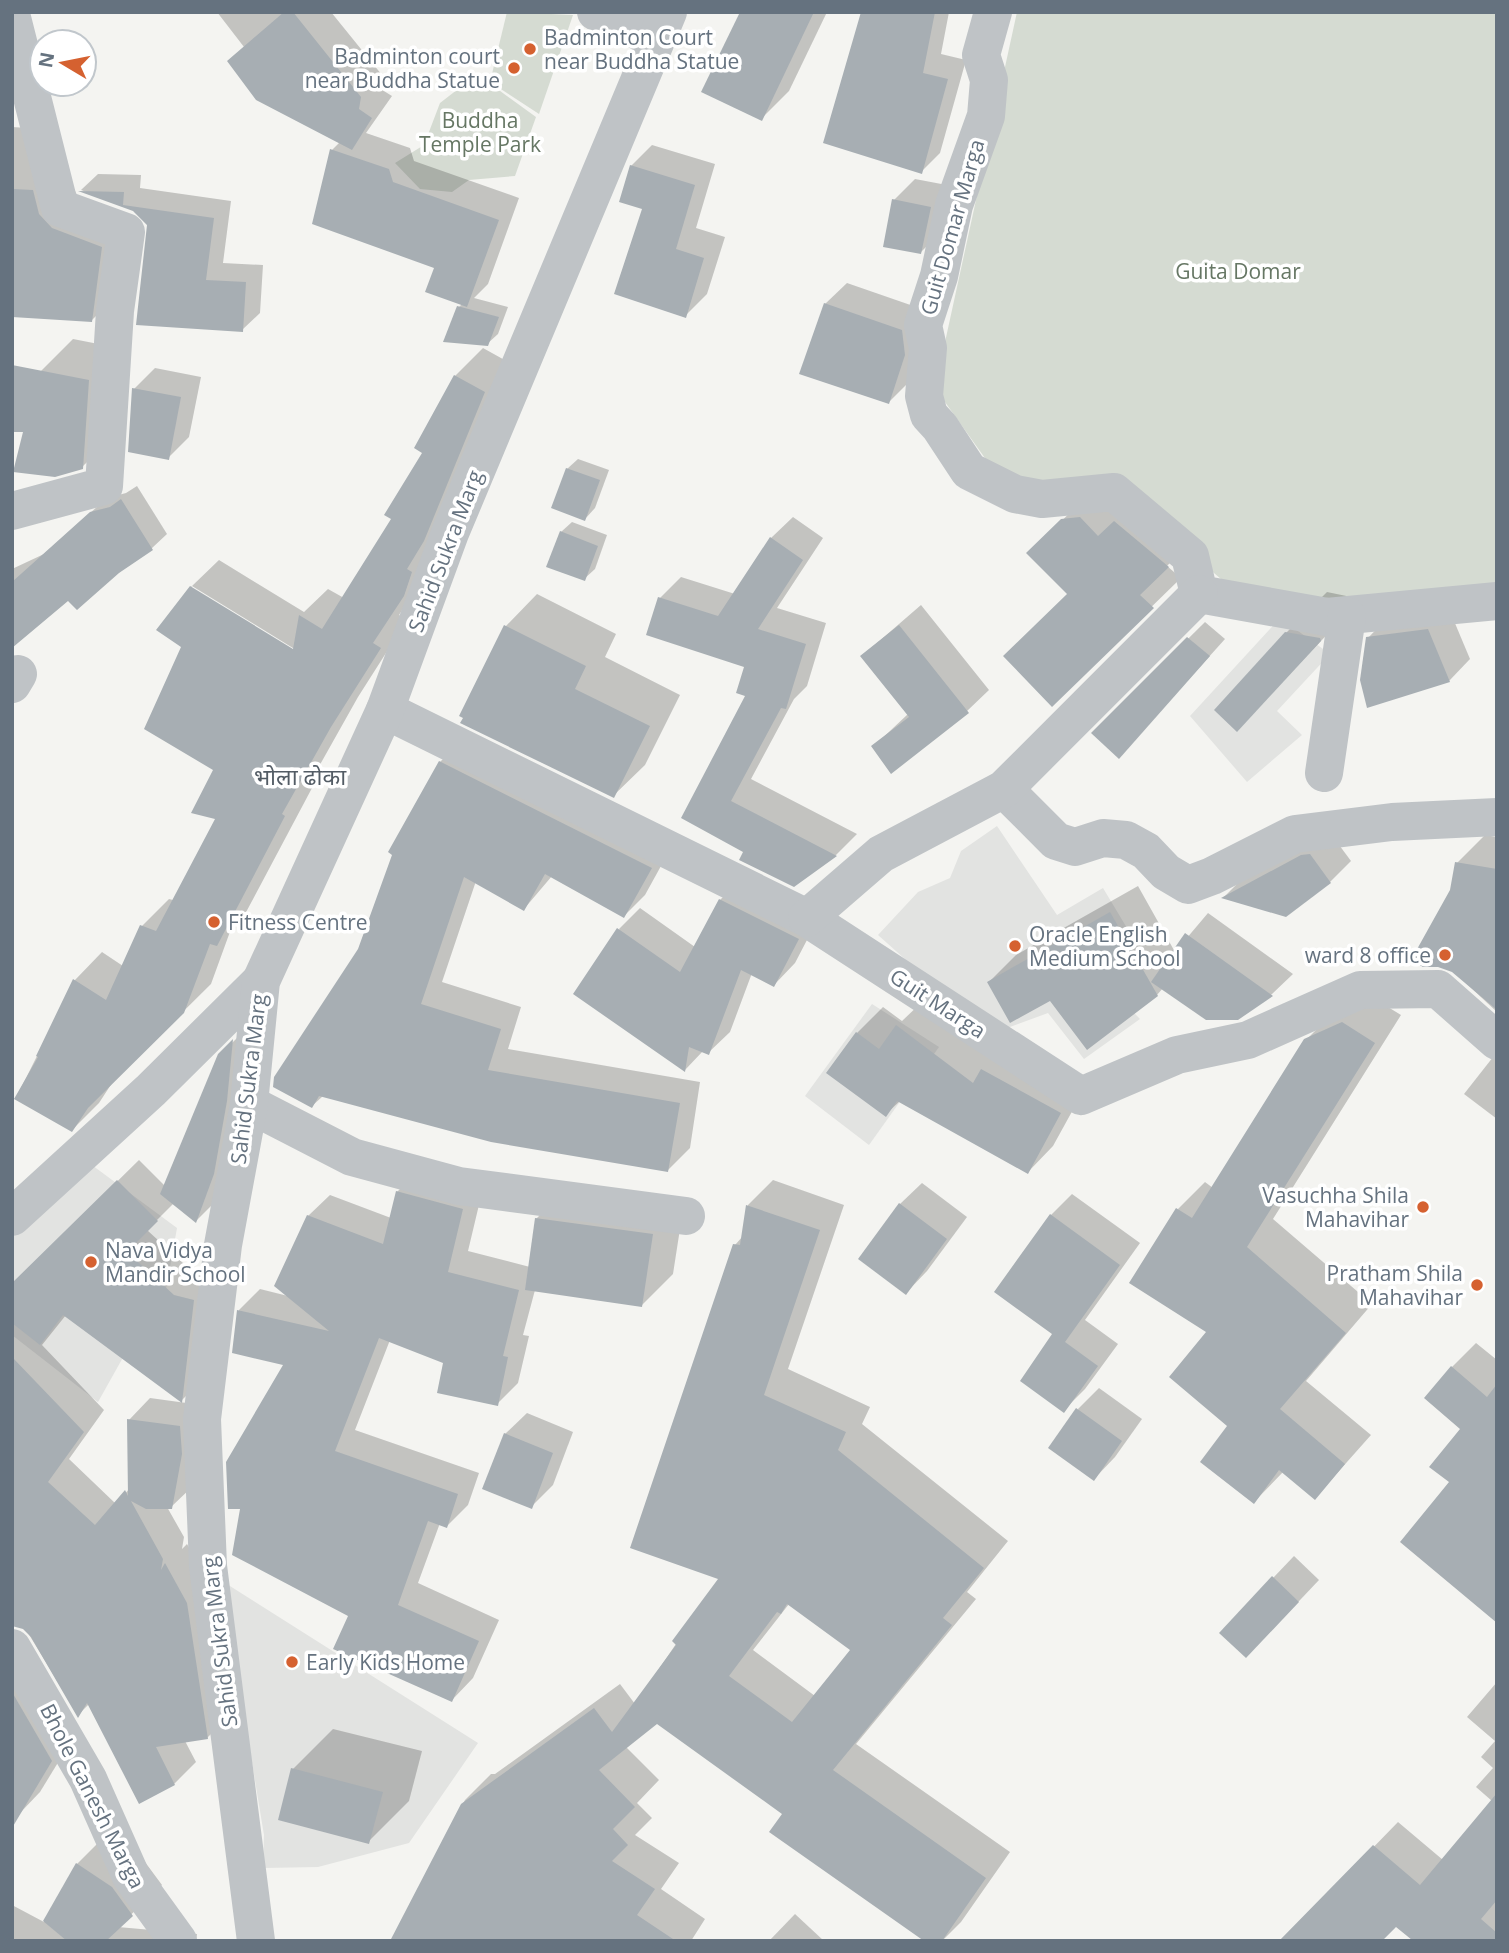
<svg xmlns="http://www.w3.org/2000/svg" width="1509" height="1953" font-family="'Open Sans','Noto Sans Devanagari',sans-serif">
<rect width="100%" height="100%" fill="#f4f4f1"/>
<g fill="#e2e3e1">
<path d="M1280,618L1330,654L1277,711L1302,735L1247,782L1190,716Z"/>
<path d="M997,826L1057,915L1103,888L1145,958L1103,981L1140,1019L1084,1059L1048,1013L999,1031L943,993L878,935L918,892L950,878L961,851Z"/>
<path d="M872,1004L939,1047L869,1145L805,1096Z"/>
<path d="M81,1157L177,1228L165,1295L135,1336L98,1402L12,1335V1225Z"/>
<path d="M222,1581L478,1743L409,1843L318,1867L263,1868L264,1835Z"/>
</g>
<g fill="#d5dbd2">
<path d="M507,12L573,15L539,114L490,82Z"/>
<path d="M1017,12H1497V589L1349,607L1236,592L1163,529L997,475L935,388Z"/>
<path d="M471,79L496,88L536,117L515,176L469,180L452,192L420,189L395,163L424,145L440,103Z"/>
</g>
<g fill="#0003" fill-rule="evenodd">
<path d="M217,12H331L382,75L379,88L392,96L366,133L410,148L414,161L519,198L488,284L474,298L508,307L498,334L487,344L459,307L462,304L436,267L332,150L340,142L244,47Z"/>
<path d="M742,12H827L789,91L761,119Z"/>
<path d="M863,12H949L941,54L966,60L940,153L921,172Z"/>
<path d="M12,127L44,129L80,201L129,219L119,293L92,320L12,302Z"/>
<path d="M652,145L715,164L696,228L725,237L707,294L685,316L631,166Z"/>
<path d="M98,174L141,175L140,188L231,201L223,263L263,265L260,313L242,330L134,210L81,190Z"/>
<path d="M915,179L952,186L942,231L921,252L894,200Z"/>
<path d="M847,283L922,309L910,381L889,402L825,304Z"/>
<path d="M73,339L119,348L114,436L82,467L41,371Z"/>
<path d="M483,348L512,364L431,566L399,615L407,620L358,697L308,786L312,788L244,916L231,929L211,984L114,1080L99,1103L72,1130L16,1098L75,980L102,952L123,966L142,926L169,899L173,900L218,818L215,769L183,647L159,629L192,586V590L299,656L301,653L192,586L219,560L304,612L328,589L344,598L393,518L425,452L455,376Z"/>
<path d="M155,368L201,377L189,437L168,458L134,389Z"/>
<path d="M578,459L609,470L595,508L585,519L567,469Z"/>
<path d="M137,486L167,534L152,548L118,571L12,630V569L44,554L107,498L126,493Z"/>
<path d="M1091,492L1195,537L1167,566L1181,578L1052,704L1069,594L1029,553Z"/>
<path d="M793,517L823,538L777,608L826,623L807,686L794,699L751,779L857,834L836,855L794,885L746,851L683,817L748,695L746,666L660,598L681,577L735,594L771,538Z"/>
<path d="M572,522L607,535L595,569L584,579L561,532Z"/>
<path d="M1327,592L1361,599L1237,729L1286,633Z"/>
<path d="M537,594L616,634L605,657L680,695L645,765L613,796L461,715L506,626Z"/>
<path d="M921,605L989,690L967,711L873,747L908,714L862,656Z"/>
<path d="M1449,609L1470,659L1449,681L1368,638L1389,616Z"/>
<path d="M1205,622L1225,639L1119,757L1093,733Z"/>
<path d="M462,740L672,846L645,895L624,916L552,876L524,909L476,881L442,982L521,1007L508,1049L700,1082L690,1148L668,1170L323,1096L312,1106L359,950L440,762Z"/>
<path d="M1331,834L1351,861L1330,882L1286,915L1224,897L1244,877Z"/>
<path d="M1485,835L1497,837V1012L1453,971L1452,890L1457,863Z"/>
<path d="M741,879L819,917L795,963L774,985L752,973L730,1032L708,1053L703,1051L685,1070L619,929L640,908L695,947L720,900Z"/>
<path d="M1138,886L1175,952L1208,913L1293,974L1272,994L1237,1018L1163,988L1157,995L1051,998L989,982L1016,955Z"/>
<path d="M1370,996L1401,1015L1273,1219L1372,1304L1306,1381L1371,1435L1315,1498L1284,1471L1254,1502L1229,1426L1178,1209L1205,1182L1213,1188L1306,1040L1334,1012Z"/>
<path d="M923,1001L1080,1097L1053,1146L1028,1172L900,1101L885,1115L857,1033L883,1007L902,1021Z"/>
<path d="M253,1022L217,1200L196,1221L174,1203L147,1230L195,1274L215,1278L203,1379L182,1400L66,1315L42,1345L104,1410L69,1459L116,1504L130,1488L129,1420L150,1398L201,1405L193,1486L171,1507H167L184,1537L182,1549L187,1544L209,1582L229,1716L207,1738L185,1741L196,1762L174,1784L140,1802L89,1704L78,1715L25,1628L12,1505V1285L139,1160L165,1186L220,1055Z"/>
<path d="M1497,1052V1119L1464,1094Z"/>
<path d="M418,1171L483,1188L468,1251L530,1267L536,1219L568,1187L684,1203L673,1274L642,1305L535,1290L523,1335L529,1336L518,1383L497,1404L445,1362L390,1340L355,1430L479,1473L468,1505L447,1526L440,1523L418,1583L499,1620L473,1678L452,1700L350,1615L286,1364L234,1352L239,1310L260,1289L288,1296L308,1216L330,1195L391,1218L397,1192Z"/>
<path d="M773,1180L844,1205L788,1369L870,1407L862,1424L1008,1541L967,1592L976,1599L856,1744L1010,1852L961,1922L942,1941H927L784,1813L657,1722L626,1747L659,1780L637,1803L652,1818L635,1835L679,1863L661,1889L705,1919L691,1941H392L465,1800L491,1774H495L620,1684L635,1704L721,1578L735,1245L743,1236L748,1205ZM789,1604L852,1650L815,1696L753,1650Z"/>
<path d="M922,1183L967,1217L927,1271L906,1293L860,1259L900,1204Z"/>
<path d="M1072,1194L1140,1243L1085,1320L1118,1344L1085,1389L1064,1410L1051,1215Z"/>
<path d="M1476,1343L1497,1360V1620L1451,1482L1463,1429L1452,1367Z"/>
<path d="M1099,1388L1142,1419L1115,1457L1094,1479L1078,1409Z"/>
<path d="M527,1413L573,1432L553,1485L531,1507L505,1434Z"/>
<path d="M1294,1556L1319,1580L1267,1635L1273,1578Z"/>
<path d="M12,1630L73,1738L40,1792L19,1814L12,1810Z"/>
<path d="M1497,1682V1941H1415L1396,1924L1286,1937L1398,1822L1443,1860L1492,1801L1476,1787L1493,1768L1481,1757L1495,1741L1467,1717Z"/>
<path d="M333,1729L422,1751L409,1801L368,1842L293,1769Z"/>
<path d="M107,1834L142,1858L162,1885L118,1927L197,1934L196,1941H12V1905L44,1922L77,1864Z"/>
<path d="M795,1914L824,1941H769Z"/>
</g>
<g fill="#a7aeb3" fill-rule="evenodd">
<path d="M284,12H293L361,97L359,109L372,118L352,150L256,100L227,61Z"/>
<path d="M740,12H814L762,121L701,92Z"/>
<path d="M861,12H935L923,73L948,79L922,174L823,143Z"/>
<path d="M330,149L389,169L393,182L499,220L467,307L425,292L434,268L312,224Z"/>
<path d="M630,165L695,185L676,249L704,258L686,318L614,294L642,209L619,202Z"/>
<path d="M12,189L33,190L39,214L52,228L102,247L92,322L12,317Z"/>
<path d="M78,191L124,192L123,205L214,218L206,280L246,282L243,332L136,325L147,225L133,211Z"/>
<path d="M892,199L931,207L921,254L883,247Z"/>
<path d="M824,303L902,330L905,355L889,404L799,374Z"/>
<path d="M457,306L499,317L488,346L443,342Z"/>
<path d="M12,365L89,380L83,469L55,477L13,472L23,432H12Z"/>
<path d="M454,375L485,392L424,541L407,569L412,572L404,596L373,643L381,648L331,727L282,814L285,816L217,946L210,944L184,1013L88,1108L72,1132L14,1099L38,1057L36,1056L73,979L106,1000L140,925L156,931L215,819L191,813L213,770L144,729L181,647L156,630L190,586L293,649L299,615L322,629L391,519L384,515L422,453L414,448Z"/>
<path d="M132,388L181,397L169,460L128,452Z"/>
<path d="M566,468L600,480L585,521L551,508Z"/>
<path d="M121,499L153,550L119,573L77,610L68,601L12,648V582L90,512L110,507Z"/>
<path d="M1080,517L1098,536L1114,521L1169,567L1140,595L1154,608L1052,707L1003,656L1067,594L1026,553L1061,519Z"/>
<path d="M560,531L598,546L585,581L546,567Z"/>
<path d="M770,537L803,560L758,629L806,644L786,709L781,708L731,801L837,856L794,887L739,860L743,852L681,818L745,696L736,693L744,667L646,635L658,597L718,616Z"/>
<path d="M504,625L586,666L575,689L650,726L614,798L460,723L463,718L459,716Z"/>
<path d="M899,625L969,713L891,774L871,746L909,717L860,656Z"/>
<path d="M1428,629L1450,682L1367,708L1360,680L1366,637Z"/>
<path d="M1285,632L1320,638L1321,641L1237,732L1214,710Z"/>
<path d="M1187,637L1210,656L1119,759L1091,733Z"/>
<path d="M439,761L652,868L624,918L545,874L524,911L464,877L421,1004L501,1029L488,1070L680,1103L668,1172L491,1142L319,1096L312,1108L273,1087L274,1077L358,949L392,855L388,852Z"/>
<path d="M1310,854L1331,883L1286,917L1221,898L1301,855Z"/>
<path d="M1455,862L1497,869V1010L1452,972L1438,967H1423L1411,960L1450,890Z"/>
<path d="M719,899L799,939L774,987L741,970L709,1055L689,1047L685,1072L573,994L617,928L680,972Z"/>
<path d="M1110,912L1158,996L1087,1050L1050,1001L1010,1023L987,982Z"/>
<path d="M1185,933L1273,996L1238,1020H1206L1151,982Z"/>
<path d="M1342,1022L1375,1043L1247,1247L1346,1333L1280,1409L1345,1464L1315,1500L1279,1470L1254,1504L1200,1462L1227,1426L1169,1377L1206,1332L1129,1283L1176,1208L1192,1218L1304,1039Z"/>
<path d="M896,1025L973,1083L981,1069L1061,1113L1028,1174L897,1101L886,1117L826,1073L856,1032L879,1049Z"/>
<path d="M233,1039L227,1101L214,1174L196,1223L160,1194L218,1054Z"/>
<path d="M117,1180L158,1221L127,1252L174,1295L194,1300L182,1403L63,1315L40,1345L12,1323V1283Z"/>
<path d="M396,1191L463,1209L448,1272L519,1290L503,1356L508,1357L498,1406L437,1393L443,1363L379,1338L335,1451L458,1494L447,1528L428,1521L398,1605L479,1641L452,1702L333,1649L348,1616L232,1555L240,1509H228L226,1462L283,1365L232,1353L237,1310L329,1331L274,1286L307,1215L383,1244Z"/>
<path d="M899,1203L947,1239L906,1295L858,1259Z"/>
<path d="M746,1205L820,1230L764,1395L846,1432L838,1450L984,1568L943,1618L952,1625L833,1770L986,1878L942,1941H924L769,1832L782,1814L657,1724L599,1770L635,1807L613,1829L628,1845L612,1861L655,1889L637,1915L676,1941H390L461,1804L594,1708L612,1732L676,1645L672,1641L718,1579L630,1548L733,1244L740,1245ZM787,1604L850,1650L792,1722L729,1676L777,1612L781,1614Z"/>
<path d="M1050,1214L1120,1265L1065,1342L1098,1366L1064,1413L1020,1381L1052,1334L994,1292Z"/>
<path d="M535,1218L653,1234L642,1307L525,1290Z"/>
<path d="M12,1357L84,1432L48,1482L95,1525L125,1490L128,1496L127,1419L180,1426L182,1454L172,1509H146L131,1501L163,1559L161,1570L165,1563L187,1603L208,1739L156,1747L175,1785L139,1804L87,1703L78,1718L31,1637L23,1629L12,1626Z"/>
<path d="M1451,1366L1487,1397L1497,1384V1623L1400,1542L1449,1482L1429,1467L1460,1429L1424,1398Z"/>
<path d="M1076,1408L1122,1441L1094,1481L1048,1448Z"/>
<path d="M504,1433L553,1453L532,1509L482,1489Z"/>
<path d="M1272,1576L1299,1602L1246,1658L1219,1633Z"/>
<path d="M12,1692L52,1761L12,1828Z"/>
<path d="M291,1768L383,1792L369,1844L278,1820Z"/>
<path d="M1497,1793V1900L1481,1919L1497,1933V1941L1412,1940L1396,1927L1382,1941H1279L1373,1845L1420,1885Z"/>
<path d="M76,1863L112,1887L133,1916L106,1941H67L43,1921Z"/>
</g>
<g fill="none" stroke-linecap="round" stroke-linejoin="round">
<g stroke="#bfc3c6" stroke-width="38">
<path d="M596,12L656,39"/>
<path d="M993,12L981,55L989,80L986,116L954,205L939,276L923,325L928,348L924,396L929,415L940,427L969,471L1015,494L1042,499L1114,492L1190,556L1199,594L1327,617L1497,601"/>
<path d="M12,18L60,208L126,232L115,311L104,486L12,511"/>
<path d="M12,684L18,674"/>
<path d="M385,710L807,918L1081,1096L1177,1055L1248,1040L1360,990L1438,989L1497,1041"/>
<path d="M1324,773L1347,616"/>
<path d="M1004,789L1056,841L1075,847L1103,838L1126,840L1146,851L1166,872L1188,885L1212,876L1295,834L1392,822L1497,817"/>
<path d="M807,918L881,854L1004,789L1199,594"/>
<path d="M249,1104L352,1157L459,1186L686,1216"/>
<path d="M12,1217L151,1090L261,981"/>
<path d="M12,1648L88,1779L131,1876L178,1941"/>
<path d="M256,1941L208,1566L202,1419L223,1245L249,1104L261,981L385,710L450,533L668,12"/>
</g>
</g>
<g fill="#d56130" stroke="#fff" stroke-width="2.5">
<circle cx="530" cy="49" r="7"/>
<circle cx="514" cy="68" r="7"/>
<circle cx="214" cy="922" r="7"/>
<circle cx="1015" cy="946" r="7"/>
<circle cx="1445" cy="955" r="7"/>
<circle cx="1423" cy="1207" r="7"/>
<circle cx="91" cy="1262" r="7"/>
<circle cx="1477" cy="1285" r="7"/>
<circle cx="292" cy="1662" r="7"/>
</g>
<g text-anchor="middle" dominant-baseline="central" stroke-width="7" stroke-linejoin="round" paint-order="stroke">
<g font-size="21" fill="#65727f" stroke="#fff" text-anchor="start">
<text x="544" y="37">Badminton Court<tspan x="544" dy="24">near Buddha Statue</tspan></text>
<text x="500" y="56" text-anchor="end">Badminton court<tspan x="500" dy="24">near Buddha Statue</tspan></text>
<text x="228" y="922">Fitness Centre</text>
<text x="1029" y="934">Oracle English<tspan x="1029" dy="24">Medium School</tspan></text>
<text x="1431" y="955" text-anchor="end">ward 8 office</text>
<text x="1409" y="1195" text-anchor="end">Vasuchha Shila<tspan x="1409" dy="24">Mahavihar</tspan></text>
<text x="105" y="1250">Nava Vidya<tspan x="105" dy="24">Mandir School</tspan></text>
<text x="1463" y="1273" text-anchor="end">Pratham Shila<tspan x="1463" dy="24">Mahavihar</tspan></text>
<text x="306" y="1662">Early Kids Home</text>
</g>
<g font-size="21" fill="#667764" stroke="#fff">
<text x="480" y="120">Buddha<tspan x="480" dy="24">Temple Park</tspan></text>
<text x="1238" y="271">Guita Domar</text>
</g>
<g font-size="21" fill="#65727f" stroke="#fff">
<text transform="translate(952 227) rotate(-74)">Guit Domar Marga</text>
<text transform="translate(445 551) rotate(-69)">Sahid Sukra Marg</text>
<text transform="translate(938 1003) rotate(33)">Guit Marga</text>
<text transform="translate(248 1079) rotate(-83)">Sahid Sukra Marg</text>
<text transform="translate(219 1642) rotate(-97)">Sahid Sukra Marg</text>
<text transform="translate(93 1796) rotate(63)">Bhole Ganesh Marga</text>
</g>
<g font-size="23" fill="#535c65" stroke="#fff">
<text x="300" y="776">भोला ढोका</text>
</g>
</g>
<rect width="1509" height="1953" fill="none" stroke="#65727f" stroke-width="28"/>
<g transform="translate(63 63) rotate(280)"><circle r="33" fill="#ffffff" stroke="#c1c7cc" stroke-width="2"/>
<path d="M0-5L12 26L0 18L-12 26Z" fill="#d56130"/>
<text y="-10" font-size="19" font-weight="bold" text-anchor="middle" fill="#65727f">N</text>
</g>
</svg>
